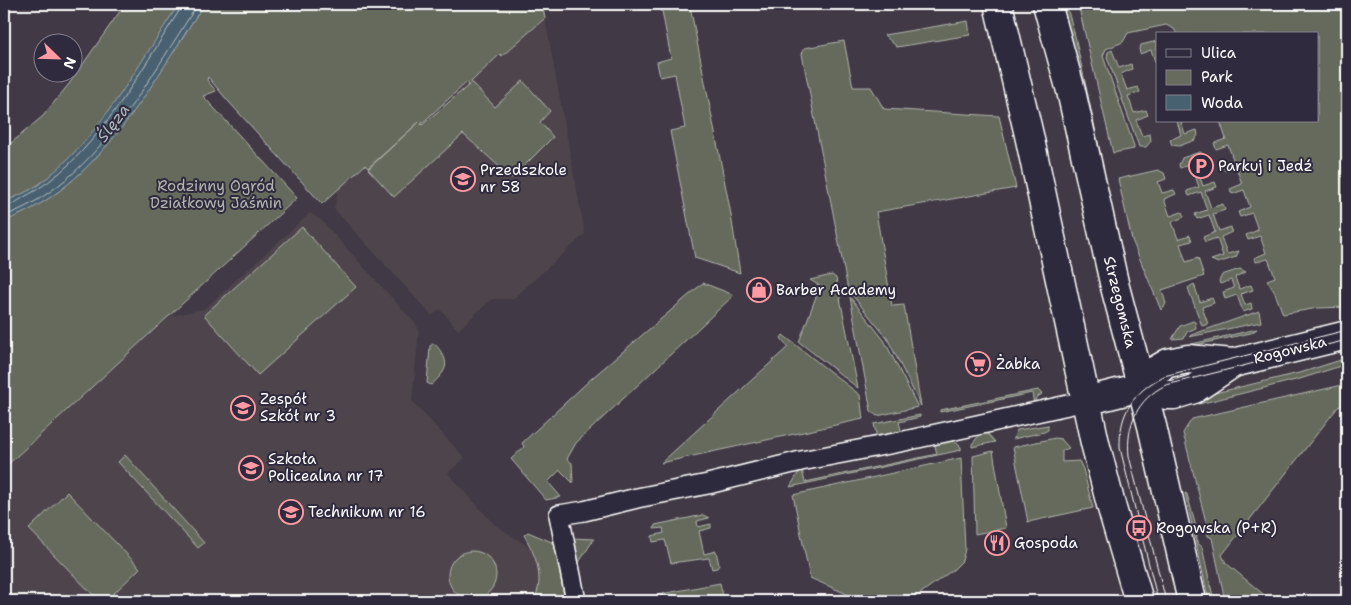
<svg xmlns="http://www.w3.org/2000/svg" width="1351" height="605" font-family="'Shantell Sans',sans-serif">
<rect width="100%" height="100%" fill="#413945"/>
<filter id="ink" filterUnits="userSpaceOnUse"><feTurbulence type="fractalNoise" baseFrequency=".02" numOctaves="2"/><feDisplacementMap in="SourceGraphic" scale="10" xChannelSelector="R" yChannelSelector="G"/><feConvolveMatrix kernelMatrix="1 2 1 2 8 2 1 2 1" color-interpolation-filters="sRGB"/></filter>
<g filter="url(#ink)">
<g fill="#4e444b">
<path d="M545,18L585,234L513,299H492L458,330L440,309L432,316L334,209L338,190L365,165L368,167L420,122L421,123L467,82L469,84L500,54L502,56Z"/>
<path d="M310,213L320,219L416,324L419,330L412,401L465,458L448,473L494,524L552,562L545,601H4V468L170,316L204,309Z"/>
</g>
<g fill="#666b5d" stroke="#b2b5ae" fill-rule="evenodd">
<path d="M125,4H179C137,67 100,139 38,185C28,192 15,197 4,202V149L43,116L69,84Z"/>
<path d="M204,4H542L545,18L502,56L500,54L471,82L495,107L523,81L550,111L540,122L553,137L512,178L463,134L394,197L368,169L419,122L368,168L365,165L322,204L228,101L208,77L207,80L216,91L203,96L297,198L4,468V221C98,188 152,83 204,4ZM467,82L469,85L422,125L421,124Z"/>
<path d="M659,4H697L690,6L730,209L740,273L695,258L670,131L685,128L675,74L660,77L657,62L671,58L662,11H660Z"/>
<path d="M1058,4H1066L1075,36L1101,156H1099Z"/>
<path d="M1078,4H1347V307L1318,308L1283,314L1275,293L1267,280L1275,277L1268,259L1256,262L1254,258L1266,253L1260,236L1248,240L1246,235L1258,230L1252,213L1240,217L1238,212L1250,207L1244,190L1232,194L1230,189L1242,184L1236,167L1225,171L1223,166L1234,162L1228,145L1216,149L1214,143L1226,139L1220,121H1317V34H1177L1174,29L1166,25L1128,33L1123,42L1106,49L1103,56L1134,146V149L1113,153Z"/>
<path d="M968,21L970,35L897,47L884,35Z"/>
<path d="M844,41L853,87H871L884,109L999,116L1016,188L876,212L892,306L904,305L921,406L887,338L848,290L802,54L804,48Z"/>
<path d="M1157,41V67L1151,50L1140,54L1139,49L1141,45Z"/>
<path d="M1112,50L1119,68L1131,64L1132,69L1121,74L1127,90L1138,87L1140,92L1128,96L1134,113L1146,110L1148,115L1136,120L1142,136L1150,134L1151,141L1146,147H1139L1138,144L1107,57L1108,52Z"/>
<path d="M1177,121H1181L1185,134L1197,130L1198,135L1195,140L1179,146L1172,145L1170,140L1181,135Z"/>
<path d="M1200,152L1205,155L1206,158L1195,163L1203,186L1215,182L1217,187L1205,191L1211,208L1223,204L1225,210L1213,214L1219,231L1231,227L1232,232L1221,237L1227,254L1239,251L1236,257L1218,263L1211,260L1223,256L1217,238L1205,242L1203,237L1215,232L1209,215L1197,219L1195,214L1207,210L1201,192L1189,196L1187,191L1199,187L1191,164L1180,168L1179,165L1182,158Z"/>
<path d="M1158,170L1164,173L1166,179L1158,182L1162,193L1174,190L1176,194L1164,199L1170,216L1182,212L1184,217L1172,222L1178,239L1190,235L1192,241L1180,244L1186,262L1198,258L1204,276L1162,290L1166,304L1161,310L1132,240L1118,179Z"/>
<path d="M302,227L356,287L258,375L204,315Z"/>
<path d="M1240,269L1246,272L1235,277L1239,289L1251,285L1253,290L1241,294L1245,305L1251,303L1252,309L1243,312L1237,295L1225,299L1223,292L1234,288L1231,280L1220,284L1219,281L1222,275Z"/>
<path d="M832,275L836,278L858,388L799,342L820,286L810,280Z"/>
<path d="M703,283L734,295L576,443L567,459L572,463L573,483L560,470L548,482L561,497L546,500L511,459L524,447L522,443L592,378Z"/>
<path d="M1194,284L1200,302L1212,298L1214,303L1202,307L1208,324L1202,326L1188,288Z"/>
<path d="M850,297L884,340L918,407L877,416L871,411Z"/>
<path d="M1259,311L1261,322L1189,337L1191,335Z"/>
<path d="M1193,321L1195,322L1196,328L1187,332L1184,338L1172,339L1180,326Z"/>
<path d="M1257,329L1251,333L1178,349L1179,347Z"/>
<path d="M783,335L860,395L863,419L661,463L788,347L781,338Z"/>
<path d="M434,343C451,362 449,369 431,385L427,383L430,346Z"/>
<path d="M1347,358V364L1300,379L1199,404L1190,399L1303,372Z"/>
<path d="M1347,384V407L1344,405L1338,407L1222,555L1226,563L1263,594L1264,601H1225L1212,538L1208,536L1206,522L1183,433L1192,419Z"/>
<path d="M1038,390L1042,394L1036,398L1034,405L1032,393L940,412V410Z"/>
<path d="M920,415V417L899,422L902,434L877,439L874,424Z"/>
<path d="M1048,425V430L1044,432L1013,439L1017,430Z"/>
<path d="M982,432L989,435L995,442L972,447V444Z"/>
<path d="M951,438L961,447V450L790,487L799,472L802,470L805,482L937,454L934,442Z"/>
<path d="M1055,438L1061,439L1069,448L1062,451V462L1079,461L1083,469L1093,508L1028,522L1013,447Z"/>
<path d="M993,451L1006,528L975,534L973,456Z"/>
<path d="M125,455L204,543L198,548L118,462Z"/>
<path d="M961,458L965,549L962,561L954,569L910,601H863L810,578L793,495Z"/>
<path d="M67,492L140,568L106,601H99L29,529Z"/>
<path d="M1185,493L1187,494L1196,527L1197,542L1202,547L1214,601H1209Z"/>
<path d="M703,515L709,518L697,521L698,527L711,524V528L699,531L704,554L716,551L719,565L717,568L712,569L709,558L671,563L665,540L653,542L652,536L664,533L663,528L654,529L655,525Z"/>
<path d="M528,532L554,543L565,601H534C545,577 536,556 524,535Z"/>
<path d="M572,538L594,539L576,567Z"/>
<circle cx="472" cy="575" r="24"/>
<path d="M720,583L724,601H663L661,594Z"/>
</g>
<path fill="#486170" stroke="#91a0a9" d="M179,4H204C152,83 98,188 4,221V202C15,197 28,192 38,185C100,139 137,66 179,4Z"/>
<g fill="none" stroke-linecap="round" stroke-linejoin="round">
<g stroke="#b6c0c6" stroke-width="1">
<path d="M4,206C11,206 18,201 24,197C93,162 140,71 181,8L182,4"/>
<path d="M4,216C94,184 148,80 198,4"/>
</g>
<defs>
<path id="street" d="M576,601L559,515L584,511L637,498L708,484L801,461L900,442L1086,401"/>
<g id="secondary">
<path d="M998,4L1029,135L1095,443L1111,505L1139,601"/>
<path d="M1047,4L1071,91L1115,287L1152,426L1192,601"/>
<path d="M1141,387L1156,370L1168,363L1188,359L1233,363L1347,335"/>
<path d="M1086,401L1141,387L1167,395H1174L1194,389L1233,363"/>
</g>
</defs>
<use href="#street" stroke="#fff" stroke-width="22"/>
<use href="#secondary" stroke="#fff" stroke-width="31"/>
<use href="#street" stroke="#2f2a3d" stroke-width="19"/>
<use href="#secondary" stroke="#2f2a3d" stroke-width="28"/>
<g stroke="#fff" stroke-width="1">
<path d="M1158,601L1120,448C1119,413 1133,392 1164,376L1347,330"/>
<path d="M1166,601L1129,456C1126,425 1137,399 1166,385L1347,340"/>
</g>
</g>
</g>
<defs>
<symbol id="parking-ring" viewBox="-11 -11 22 22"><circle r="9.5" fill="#2f2a3d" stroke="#ff9aa2" stroke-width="1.5"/><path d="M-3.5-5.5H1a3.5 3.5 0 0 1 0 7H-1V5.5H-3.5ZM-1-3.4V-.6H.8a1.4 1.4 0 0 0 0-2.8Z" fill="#ff9aa2"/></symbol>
<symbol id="school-ring" viewBox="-11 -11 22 22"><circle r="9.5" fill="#2f2a3d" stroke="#ff9aa2" stroke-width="1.5"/><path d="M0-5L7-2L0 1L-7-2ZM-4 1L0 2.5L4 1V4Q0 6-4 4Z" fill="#ff9aa2"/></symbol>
<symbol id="shop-ring" viewBox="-11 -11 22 22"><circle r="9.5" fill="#2f2a3d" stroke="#ff9aa2" stroke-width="1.5"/><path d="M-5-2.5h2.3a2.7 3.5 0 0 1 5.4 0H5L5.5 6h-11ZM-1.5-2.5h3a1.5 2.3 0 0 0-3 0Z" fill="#ff9aa2"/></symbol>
<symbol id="supermarket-ring" viewBox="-11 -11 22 22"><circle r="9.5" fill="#2f2a3d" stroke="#ff9aa2" stroke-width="1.5"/><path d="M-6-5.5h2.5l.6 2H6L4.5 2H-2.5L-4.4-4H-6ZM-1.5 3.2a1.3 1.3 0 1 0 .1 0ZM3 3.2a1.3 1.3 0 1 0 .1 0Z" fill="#ff9aa2"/></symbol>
<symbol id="university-ring" viewBox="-11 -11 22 22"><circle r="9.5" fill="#2f2a3d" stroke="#ff9aa2" stroke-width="1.5"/><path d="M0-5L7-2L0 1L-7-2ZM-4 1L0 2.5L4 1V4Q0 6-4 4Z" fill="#ff9aa2"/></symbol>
<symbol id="bus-ring" viewBox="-11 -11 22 22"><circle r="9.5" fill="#2f2a3d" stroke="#ff9aa2" stroke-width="1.5"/><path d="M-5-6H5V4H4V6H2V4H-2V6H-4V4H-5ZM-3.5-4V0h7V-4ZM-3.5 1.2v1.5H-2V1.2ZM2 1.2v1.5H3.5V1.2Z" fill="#ff9aa2"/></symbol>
<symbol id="restaurant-ring" viewBox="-11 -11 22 22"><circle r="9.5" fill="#2f2a3d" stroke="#ff9aa2" stroke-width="1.5"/><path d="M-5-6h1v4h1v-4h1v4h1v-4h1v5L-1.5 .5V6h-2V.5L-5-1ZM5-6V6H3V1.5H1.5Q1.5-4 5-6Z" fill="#ff9aa2"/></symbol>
</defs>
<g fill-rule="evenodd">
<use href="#parking-ring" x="1187" y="152" width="28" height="28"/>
<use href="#school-ring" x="449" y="165" width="28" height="28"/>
<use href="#shop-ring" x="745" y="276" width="28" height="28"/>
<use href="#supermarket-ring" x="964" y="350" width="28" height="28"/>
<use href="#school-ring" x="229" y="394" width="28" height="28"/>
<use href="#university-ring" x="237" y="454" width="28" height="28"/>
<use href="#school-ring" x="277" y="498" width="28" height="28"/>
<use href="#bus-ring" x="1125" y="514" width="28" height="28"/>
<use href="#restaurant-ring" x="983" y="529" width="28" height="28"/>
</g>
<g text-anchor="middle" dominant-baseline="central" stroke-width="4" stroke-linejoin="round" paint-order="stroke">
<g font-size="15" fill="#fff" stroke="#2f2a3d" text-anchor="start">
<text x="1218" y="166">Parkuj i Jedź</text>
<text x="480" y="170">Przedszkole<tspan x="480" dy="17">nr 58</tspan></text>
<text x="776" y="290">Barber Academy</text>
<text x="996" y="364">Żabka</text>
<text x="260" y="399">Zespół<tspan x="260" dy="17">Szkół nr 3</tspan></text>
<text x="268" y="459">Szkoła<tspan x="268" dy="17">Policealna nr 17</tspan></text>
<text x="308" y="512">Technikum nr 16</text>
<text x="1156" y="528">Rogowska (P+R)</text>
<text x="1014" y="543">Gospoda</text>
</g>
<g font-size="15" fill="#b2b5ae" stroke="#2f2a3d">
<text x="216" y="186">Rodzinny Ogród<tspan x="216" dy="17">Działkowy Jaśmin</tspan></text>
</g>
<g font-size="15" fill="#fff" stroke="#2f2a3d">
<text transform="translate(1120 302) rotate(76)">Strzegomska</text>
<text transform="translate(1290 350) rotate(-14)">Rogowska</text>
</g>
<g font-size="16" font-style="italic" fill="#adb8bf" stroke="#2f2a3d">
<text transform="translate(113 123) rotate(-53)">Ślęza</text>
</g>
</g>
<rect width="1351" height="605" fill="none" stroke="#2f2a3d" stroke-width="20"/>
<rect x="10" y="10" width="1331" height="585" fill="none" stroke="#fff" stroke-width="2" filter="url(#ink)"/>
<rect x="1156" y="32" width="162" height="90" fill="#2f2a3d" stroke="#827f8b"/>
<rect x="1166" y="49" width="25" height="8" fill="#2f2a3d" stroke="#827f8b"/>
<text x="1201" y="58" font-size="15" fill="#ffffff">Ulica</text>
<rect x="1166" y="70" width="25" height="15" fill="#666b5d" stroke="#827f8b"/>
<text x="1201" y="82" font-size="15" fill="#ffffff">Park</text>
<rect x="1166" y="95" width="25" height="15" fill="#486170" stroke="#827f8b"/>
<text x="1201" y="108" font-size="15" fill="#ffffff">Woda</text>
<g transform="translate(58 58) rotate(113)"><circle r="24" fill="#2f2a3d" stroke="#827f8b"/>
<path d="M0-4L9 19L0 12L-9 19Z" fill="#ff9aa2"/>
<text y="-8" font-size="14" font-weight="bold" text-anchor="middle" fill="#ffffff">N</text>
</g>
</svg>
